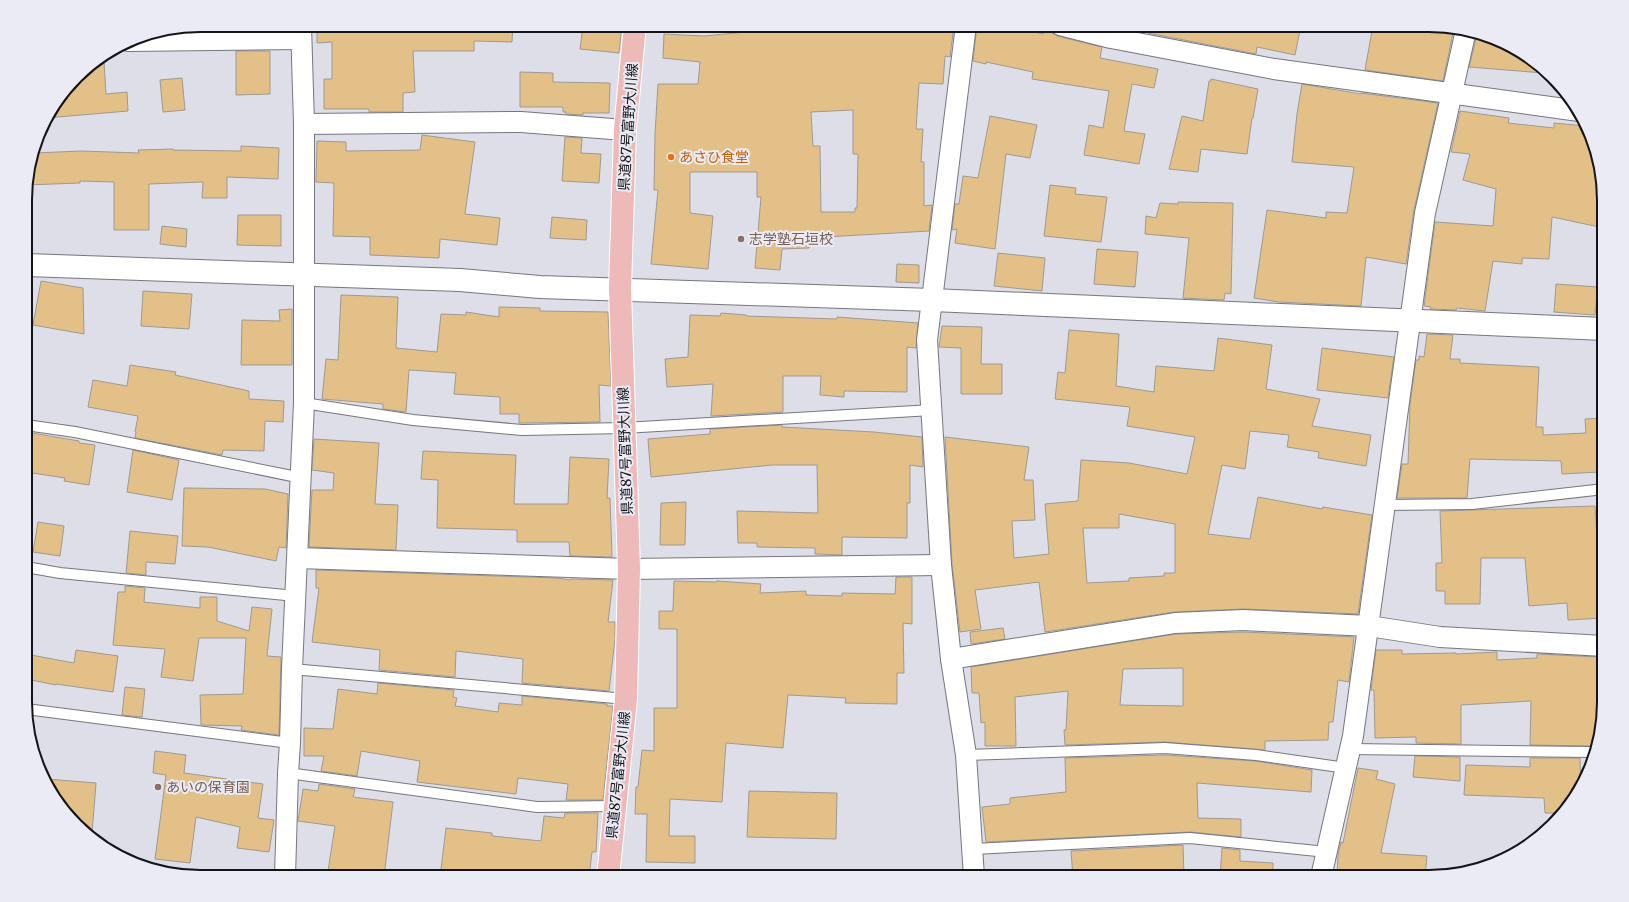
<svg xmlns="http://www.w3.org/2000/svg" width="1629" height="902" font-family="Merriweather,'Noto Sans JP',serif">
<rect width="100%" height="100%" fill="#dddee8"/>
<g fill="#e2c088" stroke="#9f9a91" fill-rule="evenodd">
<rect x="235" y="25" width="34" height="3"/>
<path d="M317,25H513L512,42L474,41V51H413L415,92L403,93V112H369V109H324V79H332V42L317,43Z"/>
<path d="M583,25H622L619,53L580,49Z"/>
<path d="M791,25H954L950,57L945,56L943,84L919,83L916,129H923L921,162H924V206L932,205L929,231L809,238V248L782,249L780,270L755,268L761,197H757V172H690V213L713,216L708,269L651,264L658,190H654L655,134L658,84H698L700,62L663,58L664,34L704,36L777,29L776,27ZM853,110V154H858L857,208H855V212H821L820,146H813L811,112Z"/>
<path d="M977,25H1004L1043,34L1045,25H1049L1052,33L1057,36L1102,47L1100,58L1158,69L1154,88L1132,84L1124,131L1145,134L1139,164L1084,155L1089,125L1103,128L1109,91L1032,79L1033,72L986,62V64L973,61Z"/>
<path d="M1149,25H1301L1295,55L1257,47L1256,54L1148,33Z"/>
<path d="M1373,25H1421L1453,33L1443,81L1365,70Z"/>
<path d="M1479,33L1516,48L1543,73L1469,67L1476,39L1478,40Z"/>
<path d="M236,51H270V94L236,95Z"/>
<path d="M104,62L106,94L127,92L128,111L46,118L84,68L93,63Z"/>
<path d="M520,72L553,73V82L610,83L609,113H583V115L566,114V112H563V107H520Z"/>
<path d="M182,78L185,110L163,112L160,80Z"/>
<path d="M1211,79L1258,89L1253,118H1252L1247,154L1201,149L1198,172L1169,169L1182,116L1203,121L1209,81H1211Z"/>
<path d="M1302,84L1361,94V93L1438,103L1414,210L1406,264L1366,257L1361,306L1279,302L1254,298L1267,210L1326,218V212L1347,213L1354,167L1292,162L1297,114Z"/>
<path d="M1460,111L1509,118L1508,123L1554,128V123L1586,126L1595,144L1604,188V228L1552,217L1549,259L1522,258V264L1493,261L1485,311L1457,308L1456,310L1430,309L1431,307L1424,306L1435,222L1493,226L1496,189L1463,180L1470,154L1451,152Z"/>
<path d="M990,116L1037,125L1030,158L1006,154L995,249L955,243L957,229L952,230L955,204H959L963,176L978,178Z"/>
<path d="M422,135L475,142L465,214L500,218L497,245L440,239L439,258L370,255V237L333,236L334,183L316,182L317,141L346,142V151L420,150Z"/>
<path d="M565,137L582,138L581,153L601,154L599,183L562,181Z"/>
<path d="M241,146L279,148L278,179L227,177V198H202L203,182L149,184V230H114V182L80,181V183L26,185V177L34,153L81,151L139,153L138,150L173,149V150L241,151Z"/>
<path d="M1050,185L1076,188L1075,194L1107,197L1101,242L1044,236Z"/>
<path d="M1178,202L1233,203L1231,294L1225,293L1224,300L1183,298L1189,238L1145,234L1146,216L1156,218L1160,203L1178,204Z"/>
<path d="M238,215H281V246L237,245Z"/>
<path d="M552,217L587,220L586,240L550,238Z"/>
<path d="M162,226L187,229L186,247L160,244Z"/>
<path d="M1097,249L1138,252L1135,287L1094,284Z"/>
<path d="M998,253L1045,258L1042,291L994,286Z"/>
<path d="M897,264L919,265V283L896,282Z"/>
<path d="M41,281L83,288L84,334L33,325Z"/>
<path d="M1556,284L1598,287L1595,315L1554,312Z"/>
<path d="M143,291L192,294L189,329L141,326Z"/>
<path d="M341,295L398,297L396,348L437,352L441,314L466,315V312L499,317V307L540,308V311L608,312L611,386L599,385L600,422L519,423V414H500V397L454,394L456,373L409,370L406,412L383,409V404L322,399L326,359L338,360Z"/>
<path d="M292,309V365H241L242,320L280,321L279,310Z"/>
<path d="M721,313L746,315V316L837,319V317L918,323L916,348L907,347V392L844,391V397L820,395L821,376H783V412L711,416L713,384L667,387L665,359L688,357L690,315L720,316Z"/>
<path d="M942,326L982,327L981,364H1002V394H961V348L939,347Z"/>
<path d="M1069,330L1119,334L1116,386L1154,392L1156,366L1214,371L1218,338L1272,345L1266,389L1320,399L1312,426L1371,435L1366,466L1318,458L1319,452L1287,447L1289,435L1250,431L1245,469L1222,465L1208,534L1250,539L1258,497L1322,509L1323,507L1372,515L1358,614L1244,609L1174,612L1045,632L1039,582L975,590L981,629L960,632L952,564L945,437L1029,447L1024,480H1033L1035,520L1012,521L1014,558L1049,554L1045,504L1078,501L1081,460L1129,463L1187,474L1195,437L1127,426L1130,407L1055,399L1058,372L1065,373ZM1119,514L1175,524V573H1164V576L1129,578V581L1087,583L1083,528H1119Z"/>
<path d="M1427,334L1453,335L1450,359H1460V363L1539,367L1536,427H1543V435L1586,433L1585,419L1604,418V439H1598L1600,472L1562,474L1561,461L1470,459L1467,498H1397L1402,464H1408L1410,404L1416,360H1419V356L1424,357Z"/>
<path d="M1322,348L1394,357L1388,398L1317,390Z"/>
<path d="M130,365L176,372L175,375L249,391V399L284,401L283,422L265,421L264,451L223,450L222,455L135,438L136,432H135L138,416L88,407L93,380L127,386Z"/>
<path d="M782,425V427L874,432L922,437L923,467L910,465V503H907V538L842,537V555L815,554V548L757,547V543H738L737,511L818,513L817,465H772L651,477L648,439L710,434V429Z"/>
<path d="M26,432L79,441V443L95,445L89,485L64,481L65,478L26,472Z"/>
<path d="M314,439L379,443L375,504L398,505L396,550L309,547L312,490H333L334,473L312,470Z"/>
<path d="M133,450L179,460L172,500L127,492Z"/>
<path d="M423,451L516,455L514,504H568L570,457L609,459L607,498H610L612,557L570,556L569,542H517V530L437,528L438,480L421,479Z"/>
<path d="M184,488L265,489L288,494L286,548L279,547L276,561L208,547L182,546Z"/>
<path d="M686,502L685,545H660L661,503Z"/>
<path d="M1595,506L1599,569H1604L1603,618L1568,620L1567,603L1529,606L1525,558H1481L1480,604H1445V591H1436V563H1442L1440,511Z"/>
<path d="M38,522L64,526L60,556L33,552Z"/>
<path d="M130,531L178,536L175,564L146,562V575L126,573Z"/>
<path d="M316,570L556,578L571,580V579L613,580L608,622H615V639L609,691L522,683L523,659L456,651L455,677L379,670L380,650L312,642L319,588H316Z"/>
<path d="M896,577H912V624L903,623L904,673H897V704L845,703L846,698L788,695L783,748L726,743L722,802L670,799L669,836H695V863L646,862L647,814H635L636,787H638L642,750L654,751V708H677V629H659V611H673L674,581L717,582V581L761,584L760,593L806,591V595L842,596V593L895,594Z"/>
<path d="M125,586L145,588L144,602L200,608V597H217V621L249,631L252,607L272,609L267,656L281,657L279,735L241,730L242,726L201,725L200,695L243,694L246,638H199L193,681L161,677L165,649L113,645L118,592H125Z"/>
<path d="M1003,628L1005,639L971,644L970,632Z"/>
<path d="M1243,632L1354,637L1349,682L1338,680L1333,722H1329L1328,740L1265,741V750L1165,742L1065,745L1064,730H1066L1068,691L1015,697L1016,746H985V722L981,723L979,693H972L971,667L1176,634ZM1183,668V706L1120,705L1123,669Z"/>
<path d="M76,650L118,656L113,692L56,684V685L26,679V654L74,663Z"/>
<path d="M1376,650H1402V654L1456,653V654L1497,652V660L1537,658V654L1598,657V713L1604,714L1594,746L1530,745L1531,701L1461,705V744L1416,743V737L1375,738L1374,690H1371Z"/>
<path d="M378,683L454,690L453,697L457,698L455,706L498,712L499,703L522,705V696L607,704V706H613L603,800H566L568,784L518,778L516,794L417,782L420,761L361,751L357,776L321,771L324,756H304V728L333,729L338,689L377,694Z"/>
<path d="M125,687L145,689L142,717L122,715Z"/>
<path d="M155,751L186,755L184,773L263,784L258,818L274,820L269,852L237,848L240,827L196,817L190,863L155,859L166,775L153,773Z"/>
<path d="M1165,755L1255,761L1312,770L1311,792L1197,783L1198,818L1241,819V837L1190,832L986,842L982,807L1010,804V798L1066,792L1065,758Z"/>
<path d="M1415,756L1460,757V781L1413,777Z"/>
<path d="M1530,758H1580L1581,790L1563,813H1545L1544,798L1464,795L1466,765L1530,767Z"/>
<path d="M1358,768L1378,771L1376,779L1395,784L1381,853L1427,856L1425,877H1337L1338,855L1341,842L1343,843Z"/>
<path d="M47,779L96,783L92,834L55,800Z"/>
<path d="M319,784L355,789L353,797L393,802L384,877H327L335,826L298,821L303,789L318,791Z"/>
<path d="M749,791L837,793L836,839L747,837Z"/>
<path d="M565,813H598L596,852H592L589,877H440L446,828L492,833V836L541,841L544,816L564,818Z"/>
<path d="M1183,845L1184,877H1073L1071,851Z"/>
<path d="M1222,848L1240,850V861L1273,863V877H1220Z"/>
</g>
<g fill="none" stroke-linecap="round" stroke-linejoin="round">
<defs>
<g id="service">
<path d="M304,403L413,420L522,430L624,428L932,410"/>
<path d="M26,425L75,432L302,478"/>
<path d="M1386,505L1472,504L1604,489"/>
<path d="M26,567L60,573L296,596"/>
<path d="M292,669L626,699"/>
<path d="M26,709L290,743"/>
<path d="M1350,749L1592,752"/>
<path d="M966,755L1165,748L1256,755L1346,768"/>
<path d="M288,773L537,807L615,806"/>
<path d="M973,849L1190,838L1327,852"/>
</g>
<g id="minor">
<path d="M966,25L927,340L941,565L951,659L966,755L974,877"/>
<path d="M1060,25L1111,38L1274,69L1579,111"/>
<path d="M128,41L301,39"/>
<path d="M304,124L521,122L625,130"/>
<path d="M298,558L629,569L941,565"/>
<path d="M951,659L1175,623L1243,620L1369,626L1440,637L1604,646"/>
<path d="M285,877L288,773L290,743L292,669L304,403V124L301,25"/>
<path d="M1321,877L1353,736L1425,213L1466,30"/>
</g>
<path id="tertiary" d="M26,265L460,280L540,287L932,300L1604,329"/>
<path id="primary" d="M608,877L626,699L629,569L620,289L625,130L635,25"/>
</defs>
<use href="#service" stroke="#76767f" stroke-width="12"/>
<use href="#minor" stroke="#76767f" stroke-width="22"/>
<use href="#tertiary" stroke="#76767f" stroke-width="24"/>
<use href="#primary" stroke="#fff" stroke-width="24"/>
<use href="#service" stroke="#fff" stroke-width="10"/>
<use href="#minor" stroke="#fff" stroke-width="20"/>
<use href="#tertiary" stroke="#fff" stroke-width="22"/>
<use href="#primary" stroke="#eeb9b9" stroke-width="22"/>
</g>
<circle fill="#e8710a" stroke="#ebebf5" stroke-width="1.5" cx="671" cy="157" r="4"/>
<g fill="#8d6e63" stroke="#ebebf5" stroke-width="1.5">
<circle cx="741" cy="239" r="4"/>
<circle cx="158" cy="787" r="4"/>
</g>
<g text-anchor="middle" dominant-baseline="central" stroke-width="4" stroke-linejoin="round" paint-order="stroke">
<g font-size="14" fill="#141418" stroke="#ebebf5">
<text transform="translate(628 127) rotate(-86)">県道87号富野大川線</text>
<text transform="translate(625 451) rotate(-92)">県道87号富野大川線</text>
<text transform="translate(618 775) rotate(-84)">県道87号富野大川線</text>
</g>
<g font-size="14" fill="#c56008" stroke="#ebebf5" text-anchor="start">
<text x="679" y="157">あさひ食堂</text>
</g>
<g font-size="14" fill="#785e54" stroke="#ebebf5" text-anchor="start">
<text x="749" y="239">志学塾石垣校</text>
<text x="166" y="787">あいの保育園</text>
</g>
</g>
<path d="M0 0H1629V902H0ZM200 32H1429A168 168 0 0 1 1597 200V702A168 168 0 0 1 1429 870H200A168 168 0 0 1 32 702V200A168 168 0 0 1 200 32Z" fill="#ebebf5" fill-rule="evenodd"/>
<path fill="none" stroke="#141418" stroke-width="2" d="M200 32H1429A168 168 0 0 1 1597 200V702A168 168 0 0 1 1429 870H200A168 168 0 0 1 32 702V200A168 168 0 0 1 200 32Z"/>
</svg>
